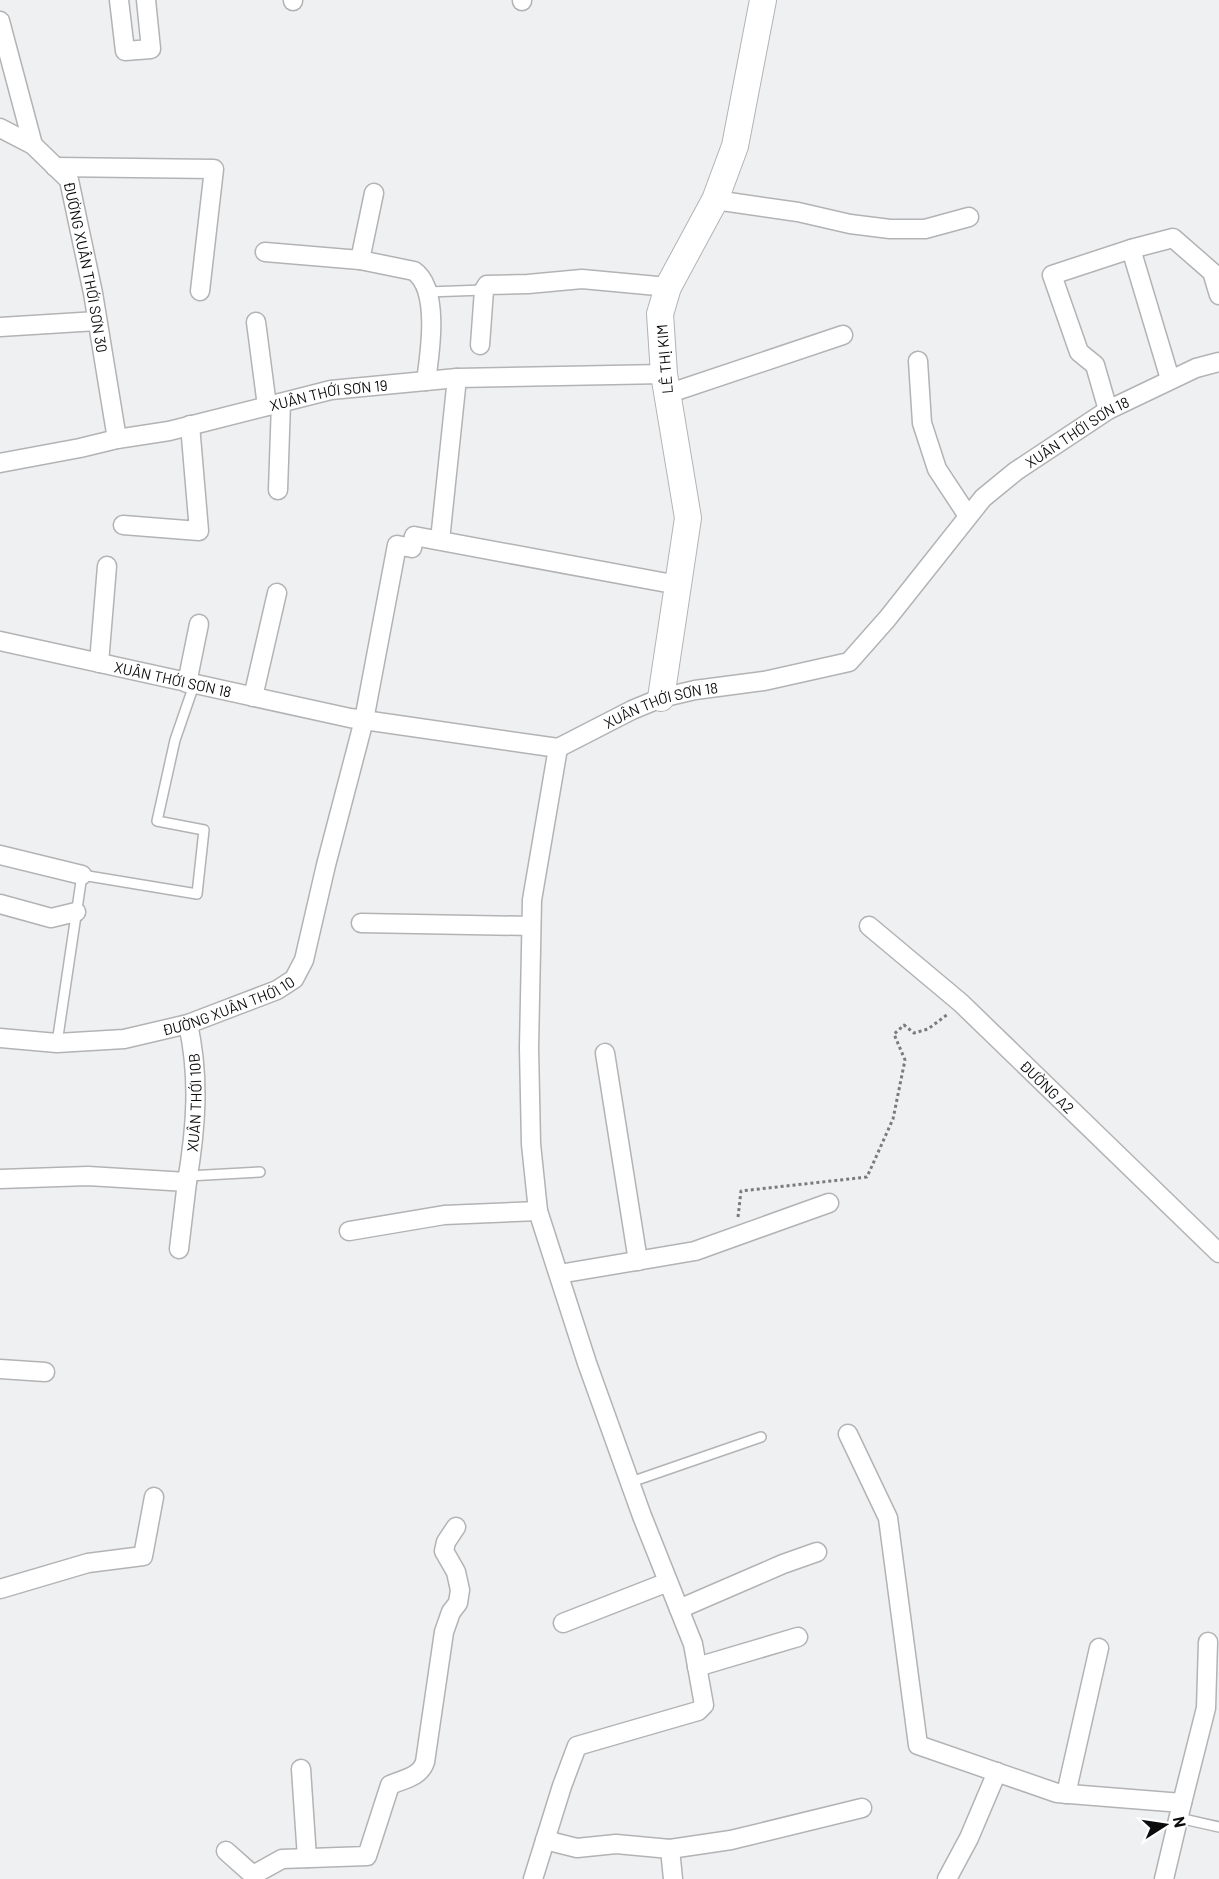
<svg xmlns="http://www.w3.org/2000/svg" width="1219" height="1879" font-family="Barlow,sans-serif">
<rect width="100%" height="100%" fill="#eff0f1"/>
<g fill="none" stroke-linecap="round" stroke-linejoin="round">
<defs>
<g id="lane">
<path d="M427,292L484,290"/>
<path d="M57,1043L82,875L197,894L204,830L157,821L175,740L194,685"/>
<path d="M188,1176L260,1172"/>
<path d="M631,1482L761,1437"/>
<path d="M1179,1818L1219,1827"/>
</g>
<g id="street">
<path d="M119,0L125,51L151,49L146,0"/>
<path d="M293,1V0"/>
<path d="M522,1V0"/>
<path d="M0,21L33,145"/>
<path id="s1" d="M0,128L33,145L69,180L93,293L117,439"/>
<path d="M55,167L214,169L200,291"/>
<path d="M715,200L798,212L850,224L890,229H925L969,217"/>
<path d="M1131,249L1170,379"/>
<path d="M265,252L360,260L414,271C440,289 430,353 426,381"/>
<path d="M360,260L374,193"/>
<path d="M256,322L267,406"/>
<path d="M0,327L97,321"/>
<path d="M480,345L484,290L487,285L528,284L582,279L668,287"/>
<path d="M918,361L922,423L937,469L968,516"/>
<path d="M667,394L843,335"/>
<path d="M1108,410L1095,365L1079,352L1052,275L1131,249L1173,238L1212,272L1219,295"/>
<path id="s2" d="M0,463L80,448L117,439L169,431L331,390L457,378L664,374"/>
<path d="M278,490L281,403"/>
<path d="M123,525L199,531L190,425"/>
<path d="M440,540L457,378"/>
<path id="s3" d="M0,641L350,718L558,748L632,710L661,698L695,690L764,681L849,662L887,619L983,498L1016,471L1108,410L1196,368L1219,362"/>
<path d="M99,663L107,566"/>
<path d="M187,683L199,624"/>
<path d="M253,697L277,593"/>
<path d="M0,855L82,875"/>
<path d="M0,904L51,918L76,912"/>
<path d="M361,923L531,926"/>
<path id="s4" d="M869,926L961,1003L1219,1253"/>
<path id="s5" d="M0,1038L57,1043L124,1039L188,1024L277,990L294,979L304,960L326,865L364,720L397,545L412,548L414,536L678,585"/>
<path d="M605,1053L638,1261"/>
<path d="M0,1179L88,1176L187,1182L179,1249"/>
<path id="s6" d="M187,1182C196,1128 200,1078 188,1024"/>
<path d="M349,1231L444,1215L538,1211"/>
<path d="M559,1274L695,1251L829,1203"/>
<path d="M0,1369L45,1372"/>
<path d="M848,1434L888,1518L918,1745L1057,1793L1182,1803L1164,1879"/>
<path d="M0,1589L88,1563L143,1556L154,1497"/>
<path d="M679,1609L783,1564L817,1552"/>
<path d="M563,1623L668,1582"/>
<path d="M697,1667L798,1637"/>
<path d="M301,1769L307,1858"/>
<path d="M1066,1794L1099,1648"/>
<path d="M1182,1803L1206,1708L1208,1642"/>
<path d="M545,1840L577,1848L616,1844L670,1849L673,1879"/>
<path d="M670,1849L731,1840L862,1808"/>
<path d="M226,1851L253,1875"/>
<path d="M253,1879V1875L282,1859L367,1856L390,1785C404,1779 420,1777 425,1762L444,1632L451,1612L458,1603L460,1590L456,1572L444,1551L446,1542L456,1527"/>
<path d="M533,1879L562,1786L577,1746L698,1711L704,1705L693,1644L642,1516L587,1363L538,1211L531,1144L529,1048L532,900L558,748"/>
<path d="M947,1879L969,1838L997,1772"/>
</g>
<path id="secondary" d="M661,698L688,518L664,374L660,314L668,287L715,200L735,146L763,0"/>
</defs>
<use href="#lane" stroke="#b3b3b5" stroke-width="12"/>
<use href="#street" stroke="#b3b3b5" stroke-width="21"/>
<use href="#secondary" stroke="#b3b3b5" stroke-width="28"/>
<path stroke="#7a7b7c" stroke-width="3" stroke-dasharray="3 3" stroke-linecap="butt" d="M738,1217L741,1191L867,1177L893,1119L905,1060L894,1034L904,1025L914,1033L928,1029L948,1014"/>
<use href="#lane" stroke="#fff" stroke-width="9"/>
<use href="#street" stroke="#fff" stroke-width="18"/>
<use href="#secondary" stroke="#fff" stroke-width="26"/>
</g>
<g text-anchor="middle" dominant-baseline="central" stroke-width="5" stroke-linejoin="round" paint-order="stroke">
<g font-size="15" fill="#0c0c0d" stroke="#fff">
<text stroke="none"><textPath href="#s1" startOffset="176">ĐƯỜNG XUÂN THỚI SƠN 30</textPath></text>
<text transform="translate(664 359) rotate(-95)">LÊ THỊ KIM</text>
<text stroke="none"><textPath href="#s2" startOffset="336">XUÂN THỚI SƠN 19</textPath></text>
<text stroke="none"><textPath href="#s3" startOffset="1202">XUÂN THỚI SƠN 18</textPath></text>
<text stroke="none"><textPath href="#s3" startOffset="177">XUÂN THỚI SƠN 18</textPath></text>
<text stroke="none"><textPath href="#s3" startOffset="681">XUÂN THỚI SƠN 18</textPath></text>
<text stroke="none"><textPath href="#s5" startOffset="234">ĐƯỜNG XUÂN THỚI 10</textPath></text>
<text stroke="none"><textPath href="#s4" startOffset="240">ĐƯỜNG A2</textPath></text>
<text stroke="none"><textPath href="#s6" startOffset="80">XUÂN THỚI 10B</textPath></text>
</g>
</g>
<g transform="translate(1165 1825) rotate(78)" stroke="#ffffff" stroke-width="4.5" paint-order="stroke">
<path d="M0-4.5L10 22L0 15L-10 22Z" fill="#0c0c0d"/>
<text y="-9" font-size="16" font-weight="bold" text-anchor="middle" fill="#0c0c0d">N</text>
</g>
</svg>
